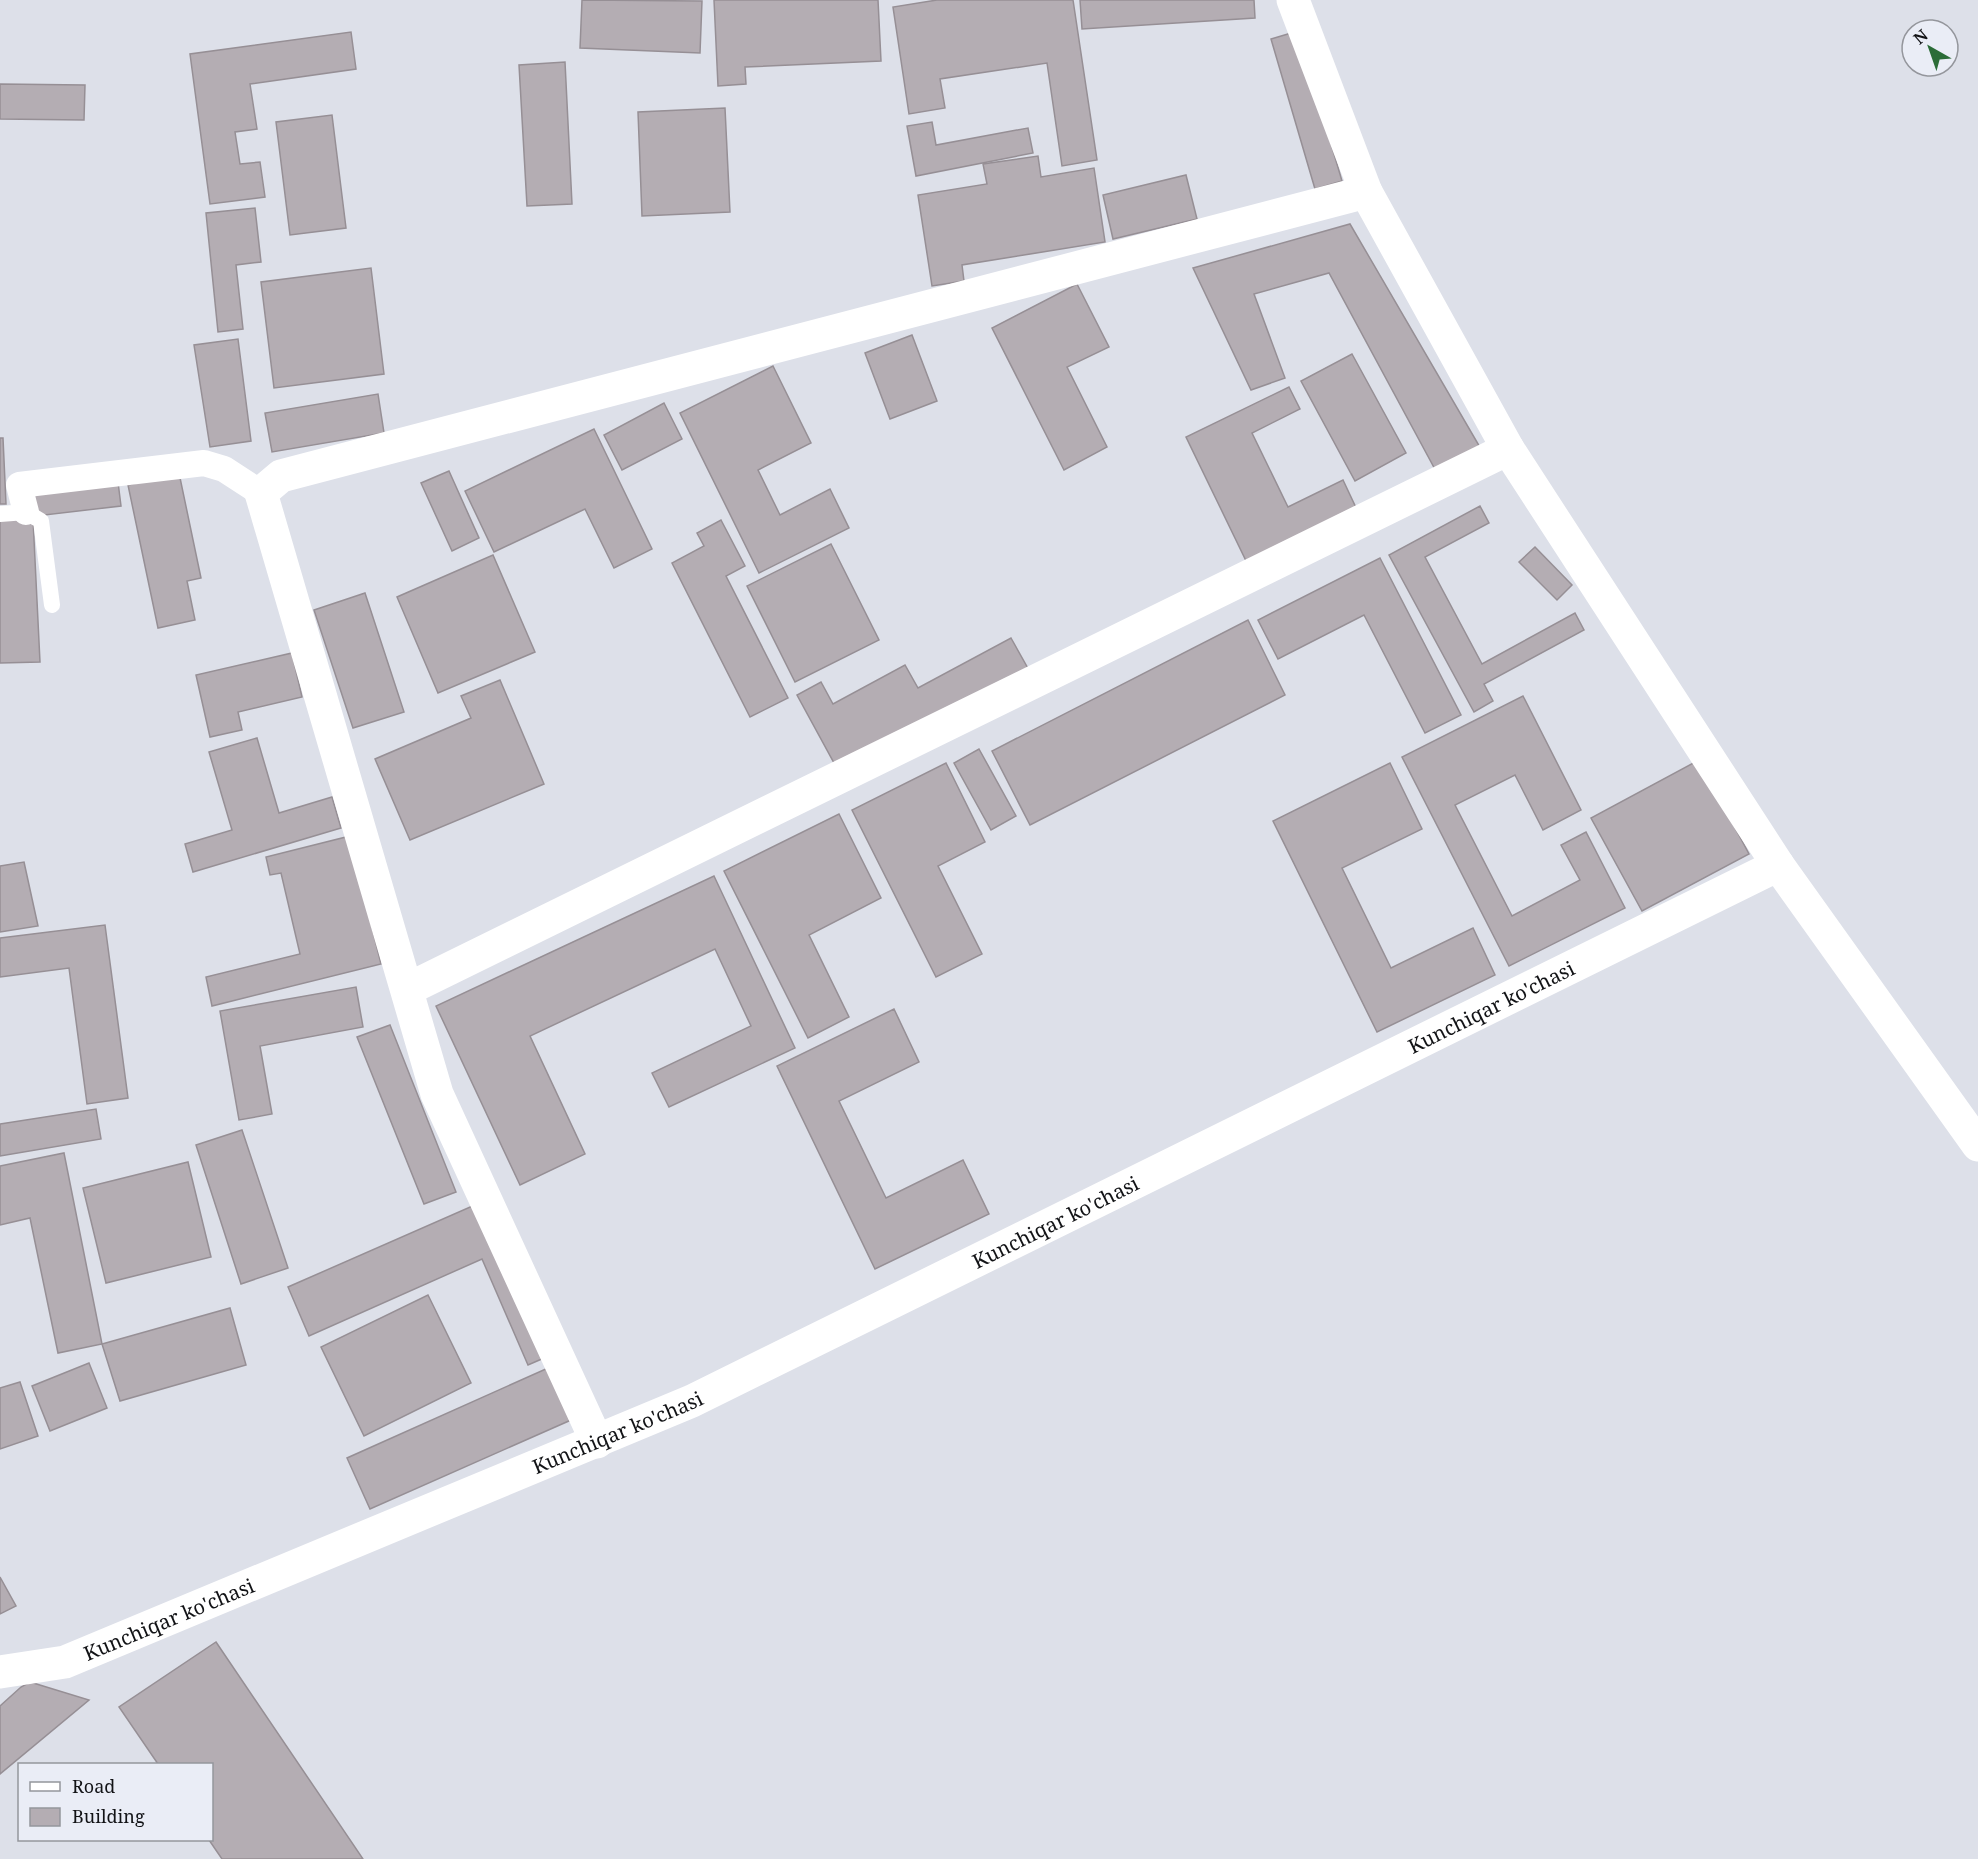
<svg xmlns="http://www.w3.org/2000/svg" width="1978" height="1859" font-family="'Noto Serif',serif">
<rect width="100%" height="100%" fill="#dde0e9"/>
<g fill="#b4adb3" stroke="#968f95" stroke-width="1.5">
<path d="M582,0L702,1L700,53L580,48Z"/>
<path d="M714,0H878L881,61L745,67L746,84L718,86Z"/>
<path d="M937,0H1073L1097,160L1062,166L1047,63L940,79L945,108L909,114L893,7Z"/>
<path d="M1080,0H1254L1255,18L1082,29Z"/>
<path d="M1298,31L1342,181L1315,189L1271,39Z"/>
<path d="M351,32L356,69L250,84L257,129L235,132L240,164L260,162L265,197L210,204L190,54Z"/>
<path d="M565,62L572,204L527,206L519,65Z"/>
<path d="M0,84L85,85L84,120L0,119Z"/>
<path d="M725,108L730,212L642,216L638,112Z"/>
<path d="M332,115L346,228L290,235L276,122Z"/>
<path d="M932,122L936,145L1028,128L1033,153L916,176L907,126Z"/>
<path d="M1038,156L1041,177L1094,168L1105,242L962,265L964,281L932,286L918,195L987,184L983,164Z"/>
<path d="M1186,175L1197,219L1113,239L1103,195Z"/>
<path d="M255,208L261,262L236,265L243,329L218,332L206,213Z"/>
<path d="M1350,224L1481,449L1437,473L1329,273L1254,294L1285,378L1251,390L1193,268Z"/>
<path d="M371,268L384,374L274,388L261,282Z"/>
<path d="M1077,284L1109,347L1067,367L1107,447L1064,470L992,328Z"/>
<path d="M912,335L937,401L890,419L865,353Z"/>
<path d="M238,339L251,441L210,447L194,345Z"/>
<path d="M1352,354L1406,453L1355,481L1301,381Z"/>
<path d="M773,366L811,443L758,470L780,515L830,489L849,528L759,573L680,413Z"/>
<path d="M1289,387L1300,409L1252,433L1288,507L1343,480L1359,514L1249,567L1186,437Z"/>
<path d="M378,394L384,433L272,452L265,413Z"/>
<path d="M664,403L682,439L622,470L604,435Z"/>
<path d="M594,429L652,549L614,568L585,509L494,552L465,491Z"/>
<path d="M0,438H3L6,504H0Z"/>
<path d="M449,471L479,538L452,551L421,483Z"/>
<path d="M179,473L201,578L187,581L195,620L158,628L128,485Z"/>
<path d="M118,482L121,506L36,516L33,492Z"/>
<path d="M1480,506L1489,523L1425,557L1482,664L1575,613L1584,630L1484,684L1493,701L1474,712L1389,555Z"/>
<path d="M33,519L40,662L0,663V520Z"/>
<path d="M721,520L745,566L726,576L788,698L750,717L672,563L704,546L697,533Z"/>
<path d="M831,544L879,640L795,682L747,586Z"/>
<path d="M1535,547L1572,585L1557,600L1519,562Z"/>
<path d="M493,555L535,652L438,693L397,597Z"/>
<path d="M1380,558L1461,715L1425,733L1364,615L1278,659L1258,620Z"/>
<path d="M365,593L404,712L353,728L314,610Z"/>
<path d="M1248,620L1285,695L1030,825L992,751Z"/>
<path d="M1011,638L1030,672L840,774L797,695L821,682L833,704L905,665L918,688Z"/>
<path d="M292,653L302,697L238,712L242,730L210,737L196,675Z"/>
<path d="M500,680L544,784L410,840L375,759L471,718L461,696Z"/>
<path d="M1523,696L1581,810L1543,830L1515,775L1455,805L1512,916L1580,880L1561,845L1586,832L1625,908L1509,966L1402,757Z"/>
<path d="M257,738L279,813L332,797L341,828L193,872L185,844L232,830L209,752Z"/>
<path d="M979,749L1016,816L991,830L954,763Z"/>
<path d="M1699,760L1749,854L1642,911L1591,818Z"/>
<path d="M946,763L985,842L938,866L982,954L936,977L852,810Z"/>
<path d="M1390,763L1422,829L1342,868L1391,968L1473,928L1495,975L1377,1032L1273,821Z"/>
<path d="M839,814L881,898L809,935L849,1017L808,1038L724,871Z"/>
<path d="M350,836L381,964L212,1006L206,977L300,954L281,873L270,875L266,857Z"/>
<path d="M24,862L38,926L0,932V866Z"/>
<path d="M714,876L795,1048L669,1107L652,1073L751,1026L715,949L530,1036L585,1154L520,1185L436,1006Z"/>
<path d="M105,925L128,1098L87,1104L69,968L0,977V938Z"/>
<path d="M356,987L363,1027L260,1046L272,1114L239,1120L220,1011Z"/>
<path d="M894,1009L919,1062L839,1101L886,1198L963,1160L989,1214L875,1269L777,1066Z"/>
<path d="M390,1025L456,1192L424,1204L357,1037Z"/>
<path d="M96,1109L101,1139L0,1156V1124Z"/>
<path d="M242,1130L288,1268L241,1284L196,1145Z"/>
<path d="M64,1153L102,1344L58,1353L30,1218L0,1225V1166Z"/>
<path d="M188,1162L211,1257L106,1283L83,1188Z"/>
<path d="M477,1204L544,1358L528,1365L482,1259L309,1336L288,1287Z"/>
<path d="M428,1295L471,1383L364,1436L321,1347Z"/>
<path d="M230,1308L246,1365L120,1401L102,1344Z"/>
<path d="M89,1363L107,1408L50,1431L32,1386Z"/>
<path d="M548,1368L571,1420L370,1509L347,1458Z"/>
<path d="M20,1382L38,1436L0,1449V1388Z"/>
<path d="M0,1577L16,1606L0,1614Z"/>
<path d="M216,1642L363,1859H222L209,1840H212V1764H158L119,1707Z"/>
<path d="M30,1682L89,1700L0,1774V1706L21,1687Z"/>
</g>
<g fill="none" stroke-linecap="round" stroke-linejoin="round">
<path stroke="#fff" stroke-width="16" d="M0,514L26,512L41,521L52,605"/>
<path stroke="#fff" stroke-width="26" d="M26,512L19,485L204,463L224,469L261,493"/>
<g stroke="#fff" stroke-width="33">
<path d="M1293,0L1366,192"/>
<path d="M408,989L1508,449"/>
<path d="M597,1442L437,1094L261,493L281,476L1366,192L1508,449L1778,865"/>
<path id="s1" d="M0,1672L65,1662L692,1401L1778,865L1978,1145"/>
</g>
</g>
<g text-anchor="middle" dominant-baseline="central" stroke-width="6" stroke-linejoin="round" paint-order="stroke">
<g font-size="20" fill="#121316" stroke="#eaedf6">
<text stroke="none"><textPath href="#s1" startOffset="1636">Kunchiqar ko'chasi</textPath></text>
<text stroke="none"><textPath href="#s1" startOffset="1150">Kunchiqar ko'chasi</textPath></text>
<text stroke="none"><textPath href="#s1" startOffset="664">Kunchiqar ko'chasi</textPath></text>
<text stroke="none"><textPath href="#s1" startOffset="178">Kunchiqar ko'chasi</textPath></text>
</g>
</g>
<rect x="18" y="1763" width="195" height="78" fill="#eaedf6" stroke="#94969c" stroke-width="1.5"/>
<rect x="30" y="1782" width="30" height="9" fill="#ffffff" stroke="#94969c" stroke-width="1.5"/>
<text x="72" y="1793" font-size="18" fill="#121316">Road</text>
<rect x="30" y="1808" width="30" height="18" fill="#b4adb3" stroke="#94969c" stroke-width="1.5"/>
<text x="72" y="1823" font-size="18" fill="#121316">Building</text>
<g transform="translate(1930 48) rotate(320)"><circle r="28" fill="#eaedf6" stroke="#94969c" stroke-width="1.5"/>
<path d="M0-4.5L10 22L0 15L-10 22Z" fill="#2b6c37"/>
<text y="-9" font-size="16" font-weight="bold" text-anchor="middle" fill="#121316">N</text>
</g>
</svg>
